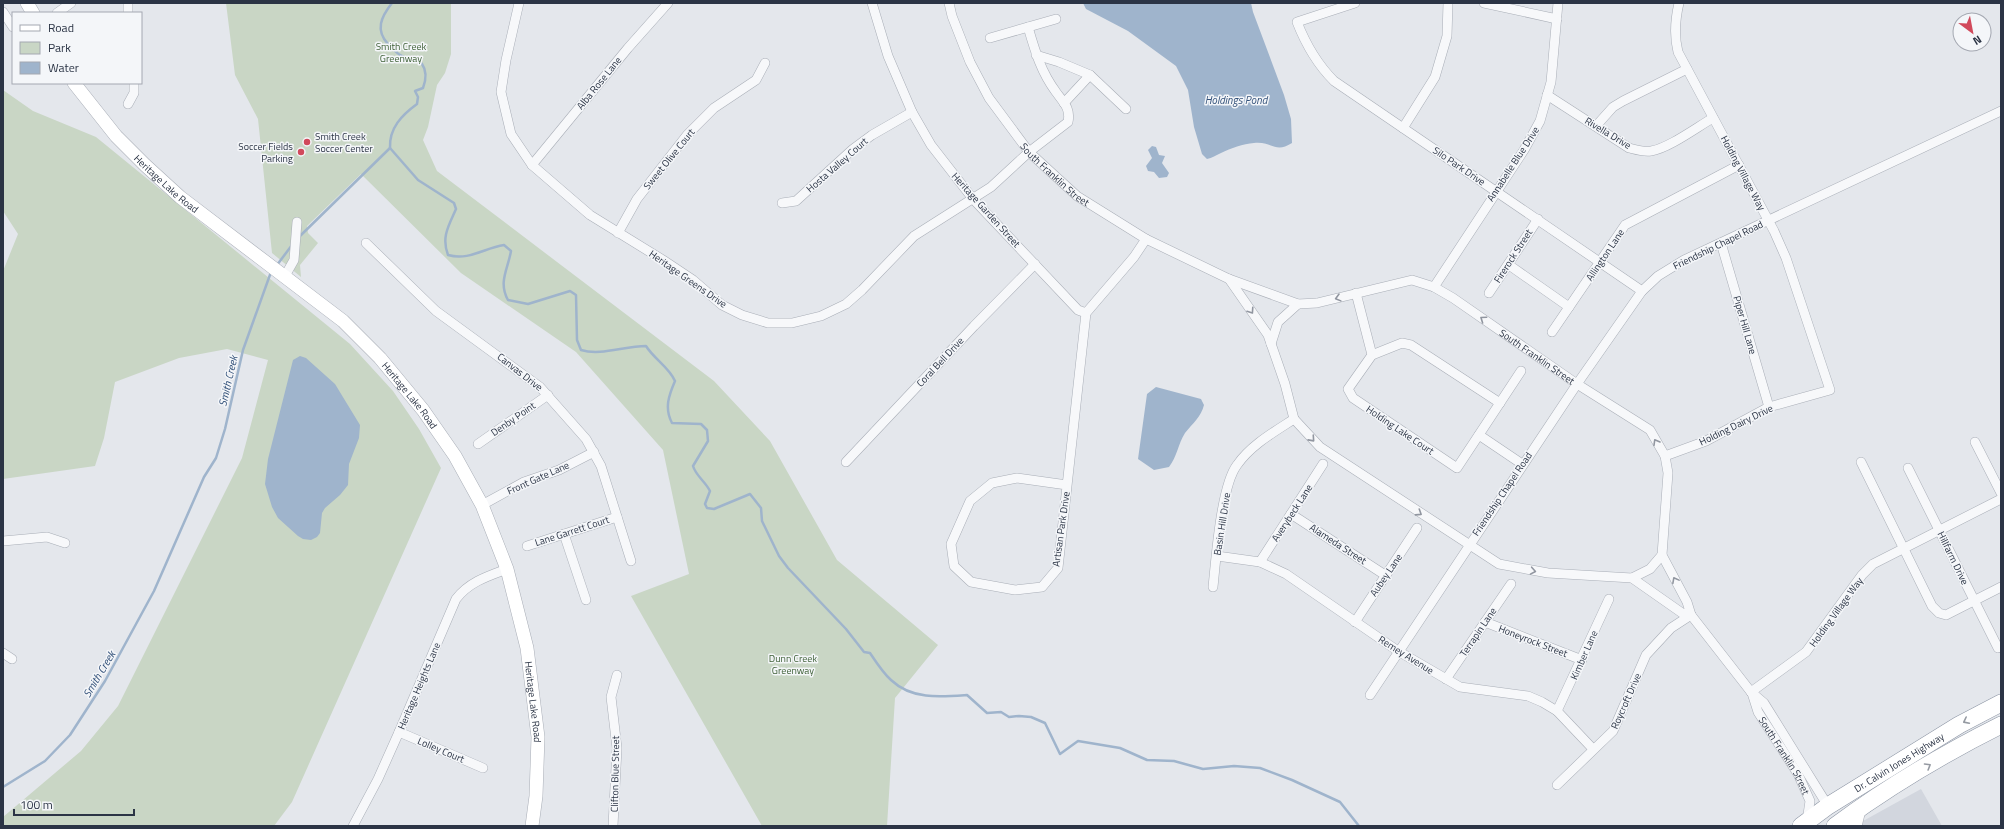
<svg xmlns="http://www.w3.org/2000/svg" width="2004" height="829" font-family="'Titillium Web',sans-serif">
<rect width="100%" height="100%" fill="#e4e7ec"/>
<path fill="#d2d6de" d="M1921,789L1942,826H1854Z"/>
<g fill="#c9d6c5">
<path d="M226,3H451V54L445,73L437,85L428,127L423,140L437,171L714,381L770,441L837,560L938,645L895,698L887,826H762L631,596L689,574L663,450L576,352L461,273L361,174L307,226L308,233L318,243L300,265L301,277L272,253L258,119L235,75Z"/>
<path d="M3,90L33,111L96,137L350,344L393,391L419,429L441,468L292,802L274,826H3V817L81,751L118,706L242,458L268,360L227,349L179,358L115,382L104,438L95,466L3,479V271L18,234L3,211Z"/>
</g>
<g fill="#9fb4cc">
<path d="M1083,3H1251L1253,12L1284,95L1291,119L1292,143C1275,154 1272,141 1254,143C1243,144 1231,148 1221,153C1216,155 1212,158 1207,159L1202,154L1194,127L1188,90L1176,66L1128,31L1086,9Z"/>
<path d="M1152,146L1156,147L1159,155L1165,156L1162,163L1169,173L1167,177L1159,178L1154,172L1148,171L1146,166L1152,158L1148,150Z"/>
<path d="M300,356L306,358L335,384L360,425L359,438L349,464L348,485L340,495L325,508L322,513L320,533L317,537L311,540L303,539L298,536L278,518L272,507L265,484L268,459L293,360Z"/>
<path d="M1156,387L1201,399L1204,405C1201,417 1193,423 1185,433C1178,444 1177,457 1169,467L1154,470L1138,459L1147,394Z"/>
</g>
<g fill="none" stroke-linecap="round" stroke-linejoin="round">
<g stroke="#9fb4cc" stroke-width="2.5">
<path d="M390,148L418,180L454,203L456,209C449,225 441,237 448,255C469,261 484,248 504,245L511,251C508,269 498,282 508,300L528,304L570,291L576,295L577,340L581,350C601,356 624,346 646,346C654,359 669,367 675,381C669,395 664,408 672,423L701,424L707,430L708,441L693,466C696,476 705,481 710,491L705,504L707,508L714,509L750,494L761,508L762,521L779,556L788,568L846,629L864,652L870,653C876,662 883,673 891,680C912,700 941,697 967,695L987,713L1001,712L1009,717L1019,716L1031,717L1045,723L1060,754L1078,741L1120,748L1147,760L1174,761L1203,769L1234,766L1260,768L1292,780L1340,802L1359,826"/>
<path d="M299,237L390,148C389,128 402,115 417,104L418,97L415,91L423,88C426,80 427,71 422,64C418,58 408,59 402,56C397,54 392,48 388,44C375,30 381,17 392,3"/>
<path d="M277,265L292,245"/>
<path d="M3,787L45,761L70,735L105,681L154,591L204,477L216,458L225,429L243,350L271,272"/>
</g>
<defs>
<g id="street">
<path d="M519,3L506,60L501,92L511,134L532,165L590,215L663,260L693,280L722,305L742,315L768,323H792L821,316L846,304L862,290L914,236L991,187L1029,152L1068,122C1071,108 1063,102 1056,92C1041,72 1035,51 1028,27"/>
<path d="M872,3L888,56L912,112L931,145L973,199L1078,310L1086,313"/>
<path id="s1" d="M949,3L952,16L970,62L989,98L1029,152L1077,196L1146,239L1229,279L1298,304L1317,303L1412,280L1434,287L1453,298L1577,384L1650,430L1665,456L1668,473L1662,555L1687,602L1691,615L1751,692L1764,703L1828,806"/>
<path d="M1355,3L1297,22C1306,45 1317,64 1334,81L1642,291"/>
<path d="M1484,3L1557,19"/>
<path d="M3,12L13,27"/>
<path d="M57,13L71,3"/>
<path d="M128,13V3"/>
<path d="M990,38L1056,19"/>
<path d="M1036,55L1059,62L1090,75L1126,109"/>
<path d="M1547,95L1629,148C1637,150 1643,152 1651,151C1669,148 1697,127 1713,118"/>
<path d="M1064,103L1090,75"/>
<path d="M128,104L134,93V83"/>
<path d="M1596,126L1613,107L1623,101L1687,69"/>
<path d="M1403,128L1435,77L1447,36L1448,3"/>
<path d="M532,165L628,48L668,3"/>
<path d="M782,203L796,201L853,149L872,135L912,112"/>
<path d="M618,233L637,199L687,135L714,108L756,80L765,63"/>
<path d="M366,243L436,311L540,387L586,439L601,466L631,561"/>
<path d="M1721,243L1769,407"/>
<path d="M1509,265L1569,307"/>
<path d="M285,276L294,260L297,222"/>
<path d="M1229,279L1268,335L1285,384L1294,419L1320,447L1499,564L1548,573L1632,578L1682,613L1691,615"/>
<path d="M1434,287L1524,150L1540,121L1551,82L1558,3"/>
<path d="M1356,293L1372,355L1348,389L1353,398L1457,468L1521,371"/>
<path d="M1489,293L1538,219"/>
<path d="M1552,332L1625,225L1739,165"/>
<path d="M1271,344L1278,322L1298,304"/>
<path d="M1372,355L1402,343L1411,345L1500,403"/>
<path d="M1479,435L1522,464"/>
<path d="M1975,442L2001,493"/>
<path d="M478,444L548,395"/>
<path d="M1665,456L1706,441L1769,407L1830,390L1786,258L1774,231L1678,52C1674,36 1675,20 1679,3"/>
<path d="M846,462L974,326L1035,264"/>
<path d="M1861,462L1932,606L1939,613L1946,615L2001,587"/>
<path d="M1908,468L1998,648"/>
<path d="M1067,485L1017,478L992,483L970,501L951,544L954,566L971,582L1015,590L1042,587L1058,568L1086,313L1134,257L1146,239"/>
<path d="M482,505L524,482L559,470L594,452"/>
<path d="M1291,514L1385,575"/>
<path d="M564,534L586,600"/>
<path d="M3,541L47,537L65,543"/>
<path d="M527,546L617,517"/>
<path d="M1217,556L1260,562L1286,574L1398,651L1460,687L1528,696L1542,702L1557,711L1593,749"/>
<path d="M1260,562L1323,464"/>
<path d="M1632,578L1650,569L1662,555"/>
<path d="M1213,587C1216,559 1221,486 1237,465C1251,445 1274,432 1294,419"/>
<path d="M1355,622L1417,528"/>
<path d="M1485,622L1582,660"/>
<path d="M3,653L12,659"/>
<path d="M1446,679L1511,584"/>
<path d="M1751,692L1806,652L1862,575L1873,564L2001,499"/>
<path id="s2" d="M1752,693L1758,712L1798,774L1810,801L1807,821"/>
<path d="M1370,695L1577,384L1642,291L1658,276L1684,260L2001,111"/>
<path d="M1557,711L1609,599"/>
<path d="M399,732L483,768"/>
<path d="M1557,785L1613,731L1646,655L1671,628L1691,615"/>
<path d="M353,826L378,779L399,732L456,599C469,582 488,576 507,569"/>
<path d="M613,826L617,748L611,697L617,675"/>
</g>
<g id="secondary">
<path d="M27,3L33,13"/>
<path id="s3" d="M74,83L116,136L145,165L180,197L343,321L380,358L423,410L455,456L482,505L507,569L527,648L538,737L536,796L532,826"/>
<path d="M1855,826L1859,810"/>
</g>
<g id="highway">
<path id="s4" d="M1801,826L1828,806L1959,725L2001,703"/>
<path d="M1835,826C1885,789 1945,753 2001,725"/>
</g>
</defs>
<use href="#street" stroke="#a9aeb7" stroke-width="10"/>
<use href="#secondary" stroke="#a9aeb7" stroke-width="14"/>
<use href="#highway" stroke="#8b94a3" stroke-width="18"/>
<use href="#street" stroke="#f7f8fa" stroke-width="9"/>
<use href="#secondary" stroke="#fff" stroke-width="13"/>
<use href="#highway" stroke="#fff" stroke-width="17"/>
</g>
<defs><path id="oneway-chevron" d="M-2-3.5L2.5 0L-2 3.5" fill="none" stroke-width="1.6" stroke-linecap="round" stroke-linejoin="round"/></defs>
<g stroke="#9196a0">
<use href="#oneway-chevron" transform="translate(1338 298) rotate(165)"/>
<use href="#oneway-chevron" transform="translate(1251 311) rotate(56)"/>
<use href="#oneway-chevron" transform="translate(1483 319) rotate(-145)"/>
<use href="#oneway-chevron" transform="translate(1312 439) rotate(48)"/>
<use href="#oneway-chevron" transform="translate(1656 442) rotate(-120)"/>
<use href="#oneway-chevron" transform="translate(1419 513) rotate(33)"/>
<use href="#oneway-chevron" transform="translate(1533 571) rotate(10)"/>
<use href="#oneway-chevron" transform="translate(1675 580) rotate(-118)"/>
</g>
<g stroke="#959aa2">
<use href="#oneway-chevron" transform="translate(1966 721) rotate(153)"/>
<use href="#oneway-chevron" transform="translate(1928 766) rotate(-31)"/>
</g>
<g fill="#d1495b" stroke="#f4f6f9" stroke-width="1.5">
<circle cx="307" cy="142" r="4"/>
<circle cx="301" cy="152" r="4"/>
</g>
<g text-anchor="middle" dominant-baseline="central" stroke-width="3" stroke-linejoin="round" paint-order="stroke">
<g font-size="10" fill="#3f6138" stroke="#f4f6f9">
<text x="401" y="46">Smith Creek<tspan x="401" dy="12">Greenway</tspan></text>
<text x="793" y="658">Dunn Creek<tspan x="793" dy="12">Greenway</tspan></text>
</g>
<g font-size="10" fill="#2b3445" stroke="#f4f6f9">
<text transform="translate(599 83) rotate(-51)">Alba Rose Lane</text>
<text transform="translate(1608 133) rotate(31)">Rivella Drive</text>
<text transform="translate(669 159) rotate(-51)">Sweet Olive Court</text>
<text transform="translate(1513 164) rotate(-57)">Annabelle Blue Drive</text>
<text transform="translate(837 165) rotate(-41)">Hosta Valley Court</text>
<text transform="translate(1459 166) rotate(34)">Silo Park Drive</text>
<text stroke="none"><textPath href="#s1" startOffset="205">South Franklin Street</textPath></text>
<text transform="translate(1743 173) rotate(62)">Holding Village Way</text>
<text stroke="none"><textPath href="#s3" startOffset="137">Heritage Lake Road</textPath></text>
<text transform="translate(986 210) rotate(48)">Heritage Garden Street</text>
<text transform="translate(1718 245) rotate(-26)">Friendship Chapel Road</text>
<text transform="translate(1605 255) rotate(-56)">Allington Lane</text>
<text transform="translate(1513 256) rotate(-57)">Firerock Street</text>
<text transform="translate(688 279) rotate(35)">Heritage Greens Drive</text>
<text transform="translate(1745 325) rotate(74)">Piper Hill Lane</text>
<text stroke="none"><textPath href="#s1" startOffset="747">South Franklin Street</textPath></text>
<text transform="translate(940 362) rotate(-47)">Coral Bell Drive</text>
<text transform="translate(520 372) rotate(38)">Canvas Drive</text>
<text stroke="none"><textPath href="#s3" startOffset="461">Heritage Lake Road</textPath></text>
<text transform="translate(513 419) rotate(-35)">Denby Point</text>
<text transform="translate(1736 425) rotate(-26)">Holding Dairy Drive</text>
<text transform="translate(1400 430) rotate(34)">Holding Lake Court</text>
<text transform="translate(538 478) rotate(-24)">Front Gate Lane</text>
<text transform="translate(1502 494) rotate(-56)">Friendship Chapel Road</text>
<text transform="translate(1292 513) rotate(-57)">Averybeck Lane</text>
<text transform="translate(1222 524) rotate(-81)">Basin Hill Drive</text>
<text transform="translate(1061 529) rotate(-82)">Artisan Park Drive</text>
<text transform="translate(572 531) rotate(-18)">Lane Garrett Court</text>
<text transform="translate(1338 544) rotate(33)">Alameda Street</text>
<text transform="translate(1953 558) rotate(64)">Hillfarm Drive</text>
<text transform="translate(1386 575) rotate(-56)">Aubey Lane</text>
<text transform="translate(1836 612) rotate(-54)">Holding Village Way</text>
<text transform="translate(1478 632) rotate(-56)">Terrapin Lane</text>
<text transform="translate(1533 641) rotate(21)">Honeyrock Street</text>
<text transform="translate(1406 655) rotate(32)">Remey Avenue</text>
<text transform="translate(1584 655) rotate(-66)">Kimber Lane</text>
<text transform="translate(419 686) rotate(-67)">Heritage Heights Lane</text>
<text transform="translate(1626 701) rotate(-66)">Roycroft Drive</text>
<text stroke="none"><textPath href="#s3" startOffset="797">Heritage Lake Road</textPath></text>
<text transform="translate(441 750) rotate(23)">Lolley Court</text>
<text stroke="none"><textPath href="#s2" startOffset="71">South Franklin Street</textPath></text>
<text stroke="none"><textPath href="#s4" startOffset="117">Dr. Calvin Jones Highway</textPath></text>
<text transform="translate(615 774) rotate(-89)">Clifton Blue Street</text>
</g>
<g font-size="10" fill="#2b3445" stroke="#f4f6f9" text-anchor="start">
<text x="315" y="136">Smith Creek<tspan x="315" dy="12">Soccer Center</tspan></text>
<text x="293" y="146" text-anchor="end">Soccer Fields<tspan x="293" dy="12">Parking</tspan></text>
</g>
<g font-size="11" font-style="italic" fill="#34527a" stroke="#f4f6f9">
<text x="1236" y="100">Holdings Pond</text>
<text transform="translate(228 381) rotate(-77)">Smith Creek</text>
<text transform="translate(99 674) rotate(-59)">Smith Creek</text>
</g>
</g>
<rect width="2004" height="829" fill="none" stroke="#2b3445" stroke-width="8"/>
<rect x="12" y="12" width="130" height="72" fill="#f4f6f9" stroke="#a4a8b1"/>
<rect x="20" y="25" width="20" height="6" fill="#ffffff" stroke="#a4a8b1"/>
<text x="48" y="32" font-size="12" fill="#2b3445">Road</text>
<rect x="20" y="42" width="20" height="12" fill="#c9d6c5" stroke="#a4a8b1"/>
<text x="48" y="52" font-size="12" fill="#2b3445">Park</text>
<rect x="20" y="62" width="20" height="12" fill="#9fb4cc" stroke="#a4a8b1"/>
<text x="48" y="72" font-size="12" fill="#2b3445">Water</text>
<g transform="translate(1972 32) rotate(148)"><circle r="19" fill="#f4f6f9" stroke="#a4a8b1"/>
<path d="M0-3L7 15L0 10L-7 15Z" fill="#d1495b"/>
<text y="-6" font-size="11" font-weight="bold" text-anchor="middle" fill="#2b3445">N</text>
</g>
<path d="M14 809v6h120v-6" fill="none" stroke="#2b3445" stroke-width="2"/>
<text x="20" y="809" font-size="12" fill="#2b3445" stroke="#f4f6f9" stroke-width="3" paint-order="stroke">100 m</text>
</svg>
